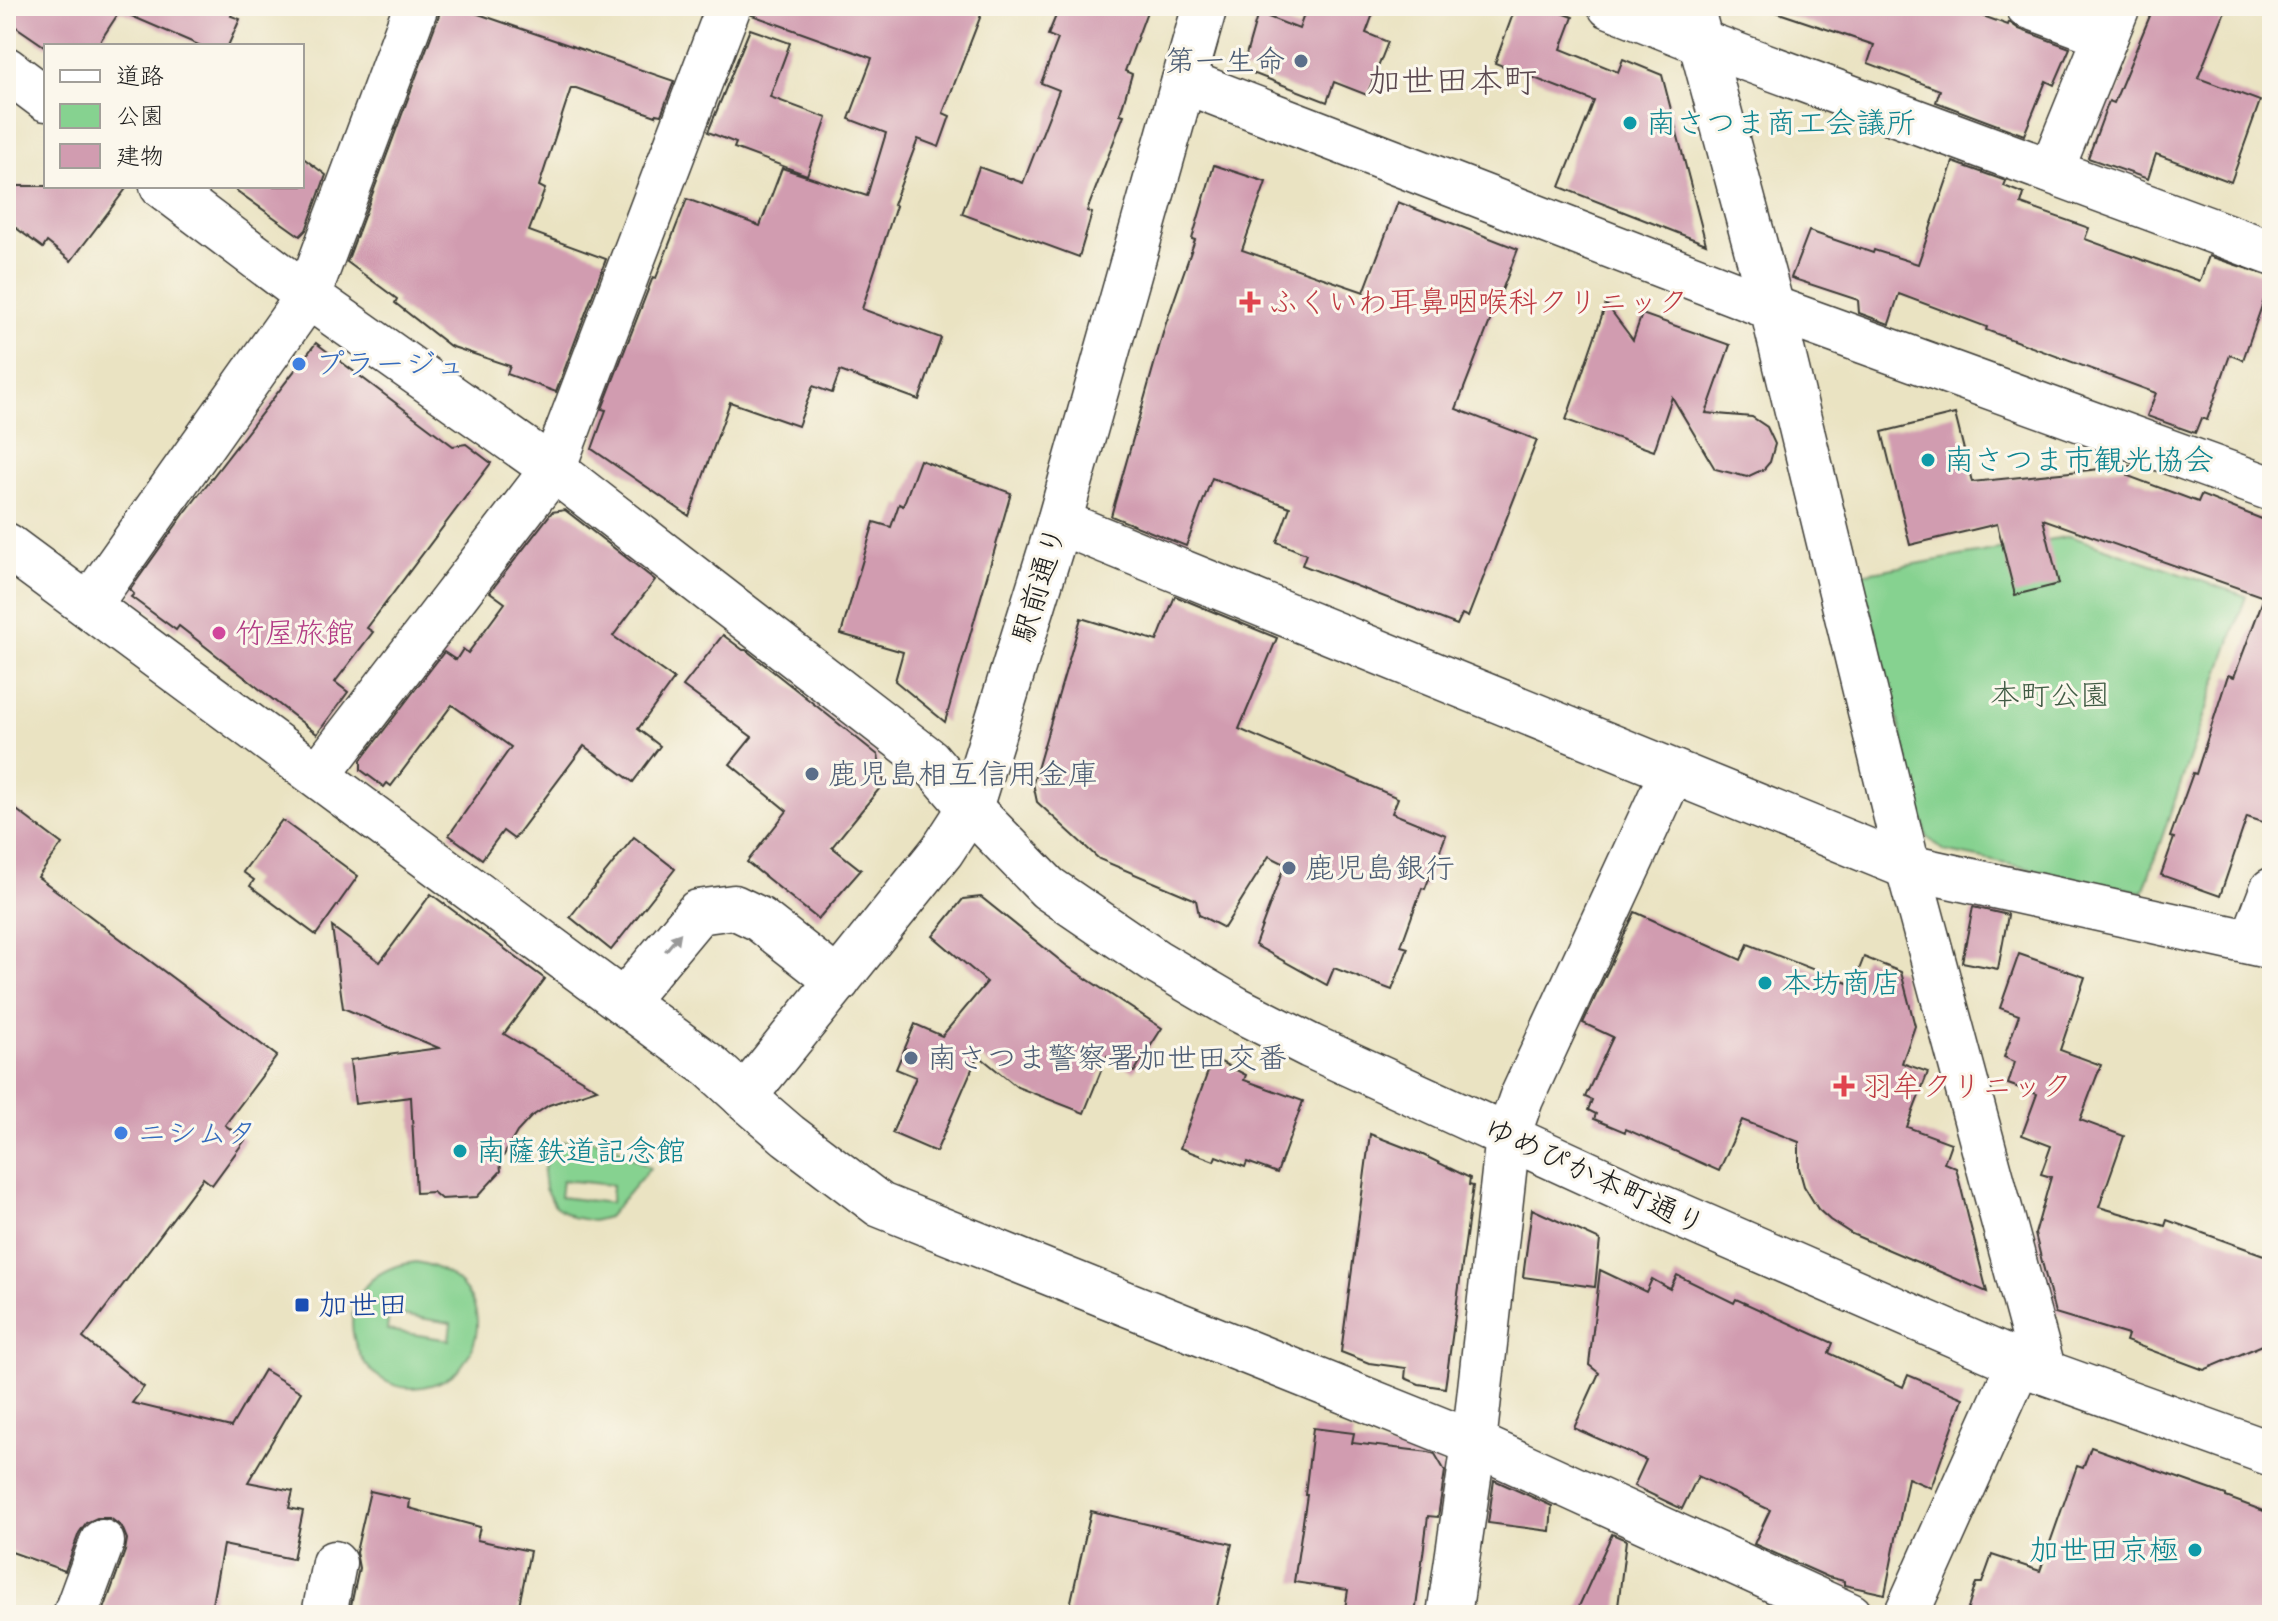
<svg xmlns="http://www.w3.org/2000/svg" width="2278" height="1621" font-family="Sriracha,'Klee One',sans-serif">
<rect width="100%" height="100%" fill="#fbf7ec"/>
<filter id="ink" filterUnits="userSpaceOnUse"><feTurbulence type="fractalNoise" baseFrequency=".0125" numOctaves="2"/><feDisplacementMap in="SourceGraphic" scale="16" xChannelSelector="R" yChannelSelector="G"/><feConvolveMatrix kernelMatrix="1 2 1 2 8 2 1 2 1" color-interpolation-filters="sRGB"/></filter>
<filter id="wash" filterUnits="userSpaceOnUse"><feTurbulence type="fractalNoise" baseFrequency=".006" numOctaves="4" result="noise"/><feDisplacementMap in="SourceGraphic" scale="32" xChannelSelector="R" yChannelSelector="G"/><feGaussianBlur stdDeviation="1.8" result="paint"/><feColorMatrix in="noise" values="0 0 0 0 0 0 0 0 0 0 0 0 0 0 0 0 0 1.4 0 .05"/><feComposite in="paint" operator="in"/></filter>
<g filter="url(#wash)">
<rect width="100%" height="100%" fill="#eae3c2"/>
<g fill="#86d290" stroke="#517756" stroke-width="2" fill-rule="evenodd">
<path d="M2070,536L2246,596L2143,892L1944,851L1927,837L1861,574Z"/>
<path d="M589,1139L614,1146L650,1168L608,1217L593,1221L572,1217L555,1206L545,1189L543,1172L548,1156L562,1142ZM562,1180L612,1185L611,1203L560,1197Z"/>
<path d="M416,1262C466,1271 495,1316 465,1361C457,1374 445,1381 431,1385C351,1409 310,1275 416,1262ZM389,1313L451,1323L449,1340L387,1330Z"/>
</g>
<g id="blocks">
<g fill="#d19cb0">
<path d="M6,6H235L231,16L240,19L228,46H201L120,11L97,46H44L6,20Z"/>
<path d="M440,6H455L674,81L661,115L656,114V116L576,88H571L539,186L545,189L529,231L606,259L556,392L507,374L510,366L450,346L395,303L397,299L347,262L439,15Z"/>
<path d="M753,6H957L981,15L943,113L950,116L939,147L918,139L893,205L896,206L862,309L941,338L919,400L840,371L832,393L813,386L798,426L730,402L689,516L592,449L606,410L602,409L653,277L656,278L687,199L760,226L782,168L867,196L886,133L849,119L872,58L752,15Z"/>
<path d="M1060,6H1149L1125,71L1132,74L1120,114L1124,115L1087,211L1092,213L1079,257L962,214L979,167L1023,183L1059,90L1041,83L1058,39L1048,35Z"/>
<path d="M1307,6H1376L1366,33L1388,42L1367,95L1334,82L1327,102L1242,69L1258,13L1299,29Z"/>
<path d="M1516,6H1544L1573,17L1561,49L1618,72L1623,59L1662,75L1706,244L1560,187L1594,101L1495,63Z"/>
<path d="M1777,6H1955L2008,25L2009,22L2019,29L2070,48L2054,85L2046,81L2024,135L1936,102L1940,90L1868,63L1874,45L1776,12Z"/>
<path d="M2154,6H2227L2198,78L2260,101L2231,182L2156,154L2148,179L2088,158L2109,101L2114,103Z"/>
<path d="M750,29L790,43L770,97L827,118L807,175L734,148L736,143L708,132Z"/>
<path d="M302,157L326,175L306,230L300,236L230,186H302Z"/>
<path d="M1953,162L2006,181L2004,186L2024,194L2021,204L2089,228L2085,239L2200,281L2209,256L2272,277L2243,360L2230,355L2207,420L2201,418L2195,433L2147,416L2156,393L1986,330L1987,327L1899,294L1889,324L1859,313L1858,300L1791,278L1809,231L1873,253L1874,250L1918,264Z"/>
<path d="M1214,165L1266,182L1242,250L1364,292L1398,202L1518,249L1456,409L1537,440L1468,617L1462,614L1457,625L1302,565L1306,554L1277,542L1290,507L1212,478L1186,546L1111,516L1165,326L1195,240L1192,239Z"/>
<path d="M6,186H128L71,261L47,242L43,248L16,228H6Z"/>
<path d="M1606,304L1633,340L1642,314L1730,345L1706,413L1752,417L1767,427L1775,444L1770,462L1764,469L1747,477L1715,469L1672,397L1654,451L1566,420Z"/>
<path d="M316,343L453,446L466,444L491,463L367,628L373,632L335,682L348,692L317,734L179,626L176,630L131,597L134,594L130,590L184,514Z"/>
<path d="M1955,414L1972,482L2131,466L2128,476L2198,502L2201,495L2272,523V825L2247,817L2220,896L2161,875L2174,838L2170,837L2193,773L2196,774L2228,675L2234,677L2264,597L2043,519L2059,584L2015,595L1997,524L1910,545L1882,432Z"/>
<path d="M920,460L1011,493L945,722L895,681L903,652L841,634L874,522L891,527L899,504L903,506Z"/>
<path d="M565,510L655,580L613,636L674,679L638,729L660,746L633,782L584,746L514,839L503,831L482,859L449,835L511,747L452,705L391,786L387,783L384,787L361,770V760L444,652L456,660L463,649L468,653L505,603L490,592L552,512Z"/>
<path d="M1175,596L1277,638L1239,729L1398,798L1392,813L1446,835L1425,889L1422,888L1401,946L1408,948L1392,990L1334,968L1327,985L1255,945L1285,864L1269,856L1224,928L1199,915L1196,900L1099,859L1037,802L1033,783L1081,618L1157,641Z"/>
<path d="M723,635L743,650H746L878,755L884,783L832,847L861,870L818,919L747,862L787,811L730,764L752,737L683,686Z"/>
<path d="M6,802L62,844L38,877L277,1056L225,1125L245,1140L212,1185L203,1178L83,1338L144,1387L132,1403L231,1427L264,1370L301,1392L248,1482L293,1491L289,1508L303,1511L293,1559L223,1545L210,1615H102L125,1551L127,1539L122,1527L110,1518H97L86,1523L79,1533L65,1571L6,1550Z"/>
<path d="M282,820L358,876L316,935L250,886L254,880L243,872Z"/>
<path d="M634,837L675,869L611,950L570,917Z"/>
<path d="M431,894L545,979L504,1034L597,1089L549,1105L531,1117L517,1132L500,1162L501,1171L477,1197L441,1199L433,1192L416,1193L411,1097L355,1104L350,1060L439,1048L343,1008L332,927L380,962Z"/>
<path d="M981,897L1067,966L1162,1028L1134,1072L1107,1056L1084,1113L1017,1087L978,1055L936,1152L892,1133L916,1077L896,1069L915,1024L942,1036L987,982L933,936L963,899Z"/>
<path d="M1973,907L2008,915L1998,969L1962,962Z"/>
<path d="M1635,912L1741,960L1748,944L1853,985L1864,957L1901,972L1915,1026L1902,1063L1928,1072L1907,1127L1951,1143L1944,1163L1956,1168L1987,1292L1852,1234L1830,1220L1818,1209L1804,1186L1799,1168V1142L1742,1120L1719,1171L1626,1129L1625,1132L1594,1119L1596,1114L1588,1110L1592,1100L1585,1097L1613,1037L1583,1023Z"/>
<path d="M2019,954L2085,977L2060,1050L2101,1065L2080,1120L2124,1136L2099,1207L2165,1226L2167,1220L2272,1258V1341L2204,1370L2126,1341L2128,1335L2055,1313L2035,1234L2051,1177L2041,1174L2051,1146L2022,1135L2037,1094L2008,1084L2015,1062L2004,1057L2019,1015L2000,1008Z"/>
<path d="M1213,1058L1246,1075L1244,1080L1303,1101L1277,1173L1247,1162L1245,1167L1216,1156L1214,1161L1180,1148Z"/>
<path d="M1370,1134L1419,1153L1470,1178L1469,1185L1473,1186L1445,1388L1419,1384L1405,1378L1406,1368L1369,1363L1341,1352Z"/>
<path d="M1532,1209L1600,1240L1595,1287L1523,1277Z"/>
<path d="M1600,1270L1646,1292L1652,1279L1670,1289L1677,1275L1734,1303L1736,1299L1833,1343L1829,1353L1903,1387L1908,1375L1963,1398L1931,1488L1908,1478L1885,1594L1844,1585V1581L1828,1577L1754,1544L1770,1510L1698,1476L1682,1509L1634,1486L1646,1460L1574,1428L1599,1373L1589,1365Z"/>
<path d="M1313,1428L1354,1433L1352,1443L1429,1452L1435,1454L1445,1471L1438,1517L1428,1516L1415,1615H1344L1348,1590L1294,1582L1307,1495H1305Z"/>
<path d="M2091,1447L2226,1495V1497L2272,1514V1615H1966L1976,1583H1982L1992,1555L2040,1571L2077,1466L2083,1468Z"/>
<path d="M1494,1480L1552,1506L1550,1531L1488,1523Z"/>
<path d="M370,1491L410,1500L409,1508L480,1527L477,1540L530,1551L517,1615H349L359,1568L356,1552Z"/>
<path d="M1091,1511L1232,1544L1215,1615H1068Z"/>
<path d="M1612,1534L1626,1540L1617,1615H1575Z"/>
</g>
</g>
</g>
<g filter="url(#ink)">
<use href="#blocks" fill-opacity="0" stroke="#3b3a35" stroke-width="2"/>
<g fill="none" stroke-linecap="round" stroke-linejoin="round">
<defs>
<g id="minor">
<path d="M1610,6L1701,42L2272,253"/>
<path d="M1691,6L1772,308L1908,867L2044,1372"/>
<path d="M2028,6L2106,35"/>
<path d="M6,69L46,99"/>
<path d="M1184,81L1772,308L2272,489"/>
<path d="M2051,171L2118,6"/>
<path d="M162,186L308,296L553,469L929,760L970,808"/>
<path d="M1059,522L1908,867L2272,947"/>
<path d="M89,605L308,296L416,6"/>
<path d="M319,774L553,469L729,6"/>
<path d="M2252,942L2272,890"/>
<path d="M623,1002L698,912L734,907L759,919L838,981"/>
<path d="M744,1097L788,1135L880,1205L1474,1443L1850,1615"/>
<path d="M75,1615L102,1542"/>
<path d="M324,1615L334,1563"/>
<path d="M1449,1615L1474,1443L1508,1136L1521,1099L1672,772"/>
<path d="M1906,1615L2019,1363"/>
</g>
<g id="tertiary">
<path d="M6,545L623,1002L710,1066L744,1097L942,851L970,808L1002,706L1059,522L1205,6"/>
<path d="M970,808L1048,888L1155,961L1235,1008L1310,1046L1661,1207L2019,1363L2272,1454"/>
</g>
</defs>
<use href="#minor" stroke="#3b3a35" stroke-width="47"/>
<use href="#tertiary" stroke="#3b3a35" stroke-width="47"/>
<use href="#minor" stroke="#fff" stroke-width="44"/>
<use href="#tertiary" stroke="#fff" stroke-width="44"/>
</g>
<defs><path id="oneway-solid" d="M-6-.8H1V-3.2L6.5 0L1 3.2V.8H-6Z" transform="scale(2)"/></defs>
<use fill="#999" href="#oneway-solid" transform="translate(673 942) rotate(-50)"/>
</g>
<g fill="#5c6f8a" stroke="#fbf7ec" stroke-width="3">
<circle cx="1301" cy="61" r="8"/>
<circle cx="812" cy="774" r="8"/>
<circle cx="1289" cy="868" r="8"/>
<circle cx="911" cy="1058" r="8"/>
</g>
<g fill="#0f9aa8" stroke="#fbf7ec" stroke-width="3">
<circle cx="1630" cy="123" r="8"/>
<circle cx="1928" cy="460" r="8"/>
<circle cx="1765" cy="983" r="8"/>
<circle cx="460" cy="1151" r="8"/>
<circle cx="2195" cy="1550" r="8"/>
</g>
<g fill="#e0444e" stroke="#fbf7ec" stroke-width="3">
<path d="M1246 290h8v8h8v8h-8v8h-8v-8h-8v-8h8z"/>
<path d="M1840 1074h8v8h8v8h-8v8h-8v-8h-8v-8h8z"/>
</g>
<g fill="#3f7fe0" stroke="#fbf7ec" stroke-width="3">
<circle cx="299" cy="364" r="8"/>
<circle cx="121" cy="1133" r="8"/>
</g>
<circle fill="#d1479c" stroke="#fbf7ec" stroke-width="3" cx="219" cy="633" r="8"/>
<rect fill="#1a4fb4" stroke="#fbf7ec" stroke-width="3" x="294" y="1297" width="16" height="16" rx="4"/>
<g text-anchor="middle" dominant-baseline="central" stroke-width="6" stroke-linejoin="round" paint-order="stroke">
<g font-size="30" fill="#4e5e75" stroke="#fbf7ec" text-anchor="start">
<text x="1285" y="61" text-anchor="end">第一生命</text>
<text x="828" y="774">鹿児島相互信用金庫</text>
<text x="1305" y="868">鹿児島銀行</text>
<text x="927" y="1058">南さつま警察署加世田交番</text>
</g>
<g font-size="30" fill="#0d838f" stroke="#fbf7ec" text-anchor="start">
<text x="1646" y="123">南さつま商工会議所</text>
<text x="1944" y="460">南さつま市観光協会</text>
<text x="1781" y="983">本坊商店</text>
<text x="476" y="1151">南薩鉄道記念館</text>
<text x="2179" y="1550" text-anchor="end">加世田京極</text>
</g>
<g font-size="30" fill="#be3a42" stroke="#fbf7ec" text-anchor="start">
<text x="1268" y="302">ふくいわ耳鼻咽喉科クリニック</text>
<text x="1862" y="1086">羽牟クリニック</text>
</g>
<g font-size="30" fill="#366cbe" stroke="#fbf7ec" text-anchor="start">
<text x="315" y="364">プラージュ</text>
<text x="137" y="1133">ニシムタ</text>
</g>
<g font-size="30" fill="#1c1c1c" stroke="#fbf7ec">
<text transform="translate(1039 584) rotate(-73)">駅前通り</text>
<text transform="translate(1595 1176) rotate(25)">ゆめぴか本町通り</text>
</g>
<g font-size="30" fill="#b23c85" stroke="#fbf7ec" text-anchor="start">
<text x="235" y="633">竹屋旅館</text>
</g>
<g font-size="30" fill="#415c45" stroke="#fbf7ec">
<text x="2050" y="695">本町公園</text>
</g>
<g font-size="30" fill="#164399" stroke="#fbf7ec" text-anchor="start">
<text x="318" y="1305">加世田</text>
</g>
<g font-size="34" fill="#5b4950" stroke="#fbf7ec">
<text x="1452" y="81">加世田本町</text>
</g>
</g>
<rect width="2278" height="1621" fill="none" stroke="#fbf7ec" stroke-width="32"/>
<rect x="44" y="44" width="260" height="144" fill="#fbf7ec" stroke="#a29f99" stroke-width="2"/>
<rect x="60" y="70" width="40" height="12" fill="#ffffff" stroke="#a29f99" stroke-width="2"/>
<text x="116" y="84" font-size="24" fill="#1c1c1c">道路</text>
<rect x="60" y="104" width="40" height="24" fill="#86d290" stroke="#a29f99" stroke-width="2"/>
<text x="116" y="124" font-size="24" fill="#1c1c1c">公園</text>
<rect x="60" y="144" width="40" height="24" fill="#d19cb0" stroke="#a29f99" stroke-width="2"/>
<text x="116" y="164" font-size="24" fill="#1c1c1c">建物</text>
</svg>
